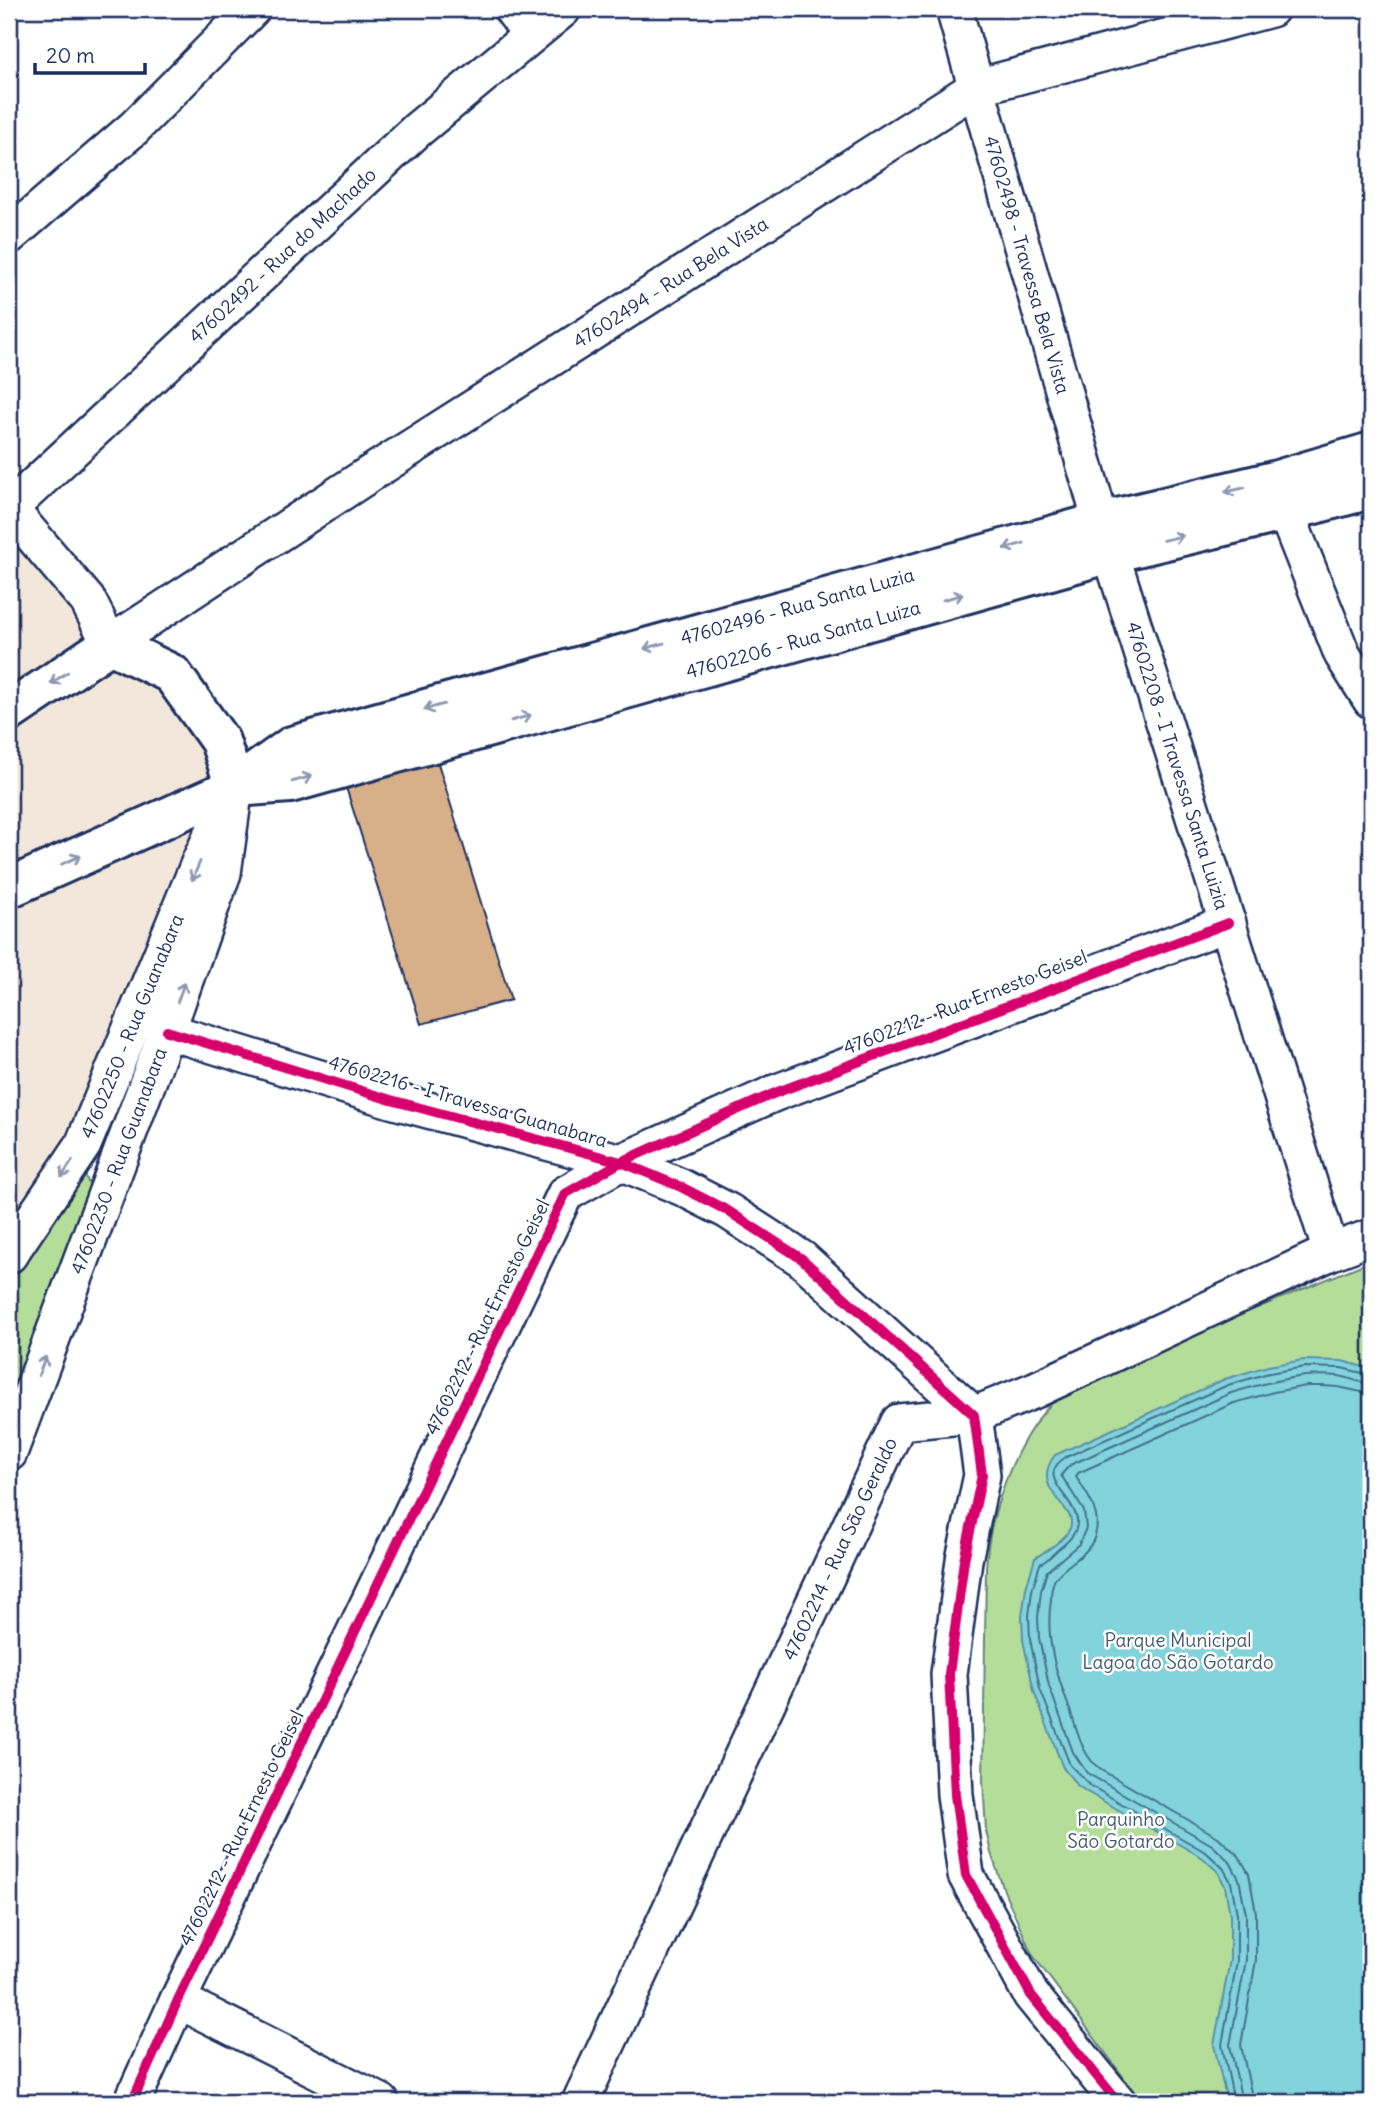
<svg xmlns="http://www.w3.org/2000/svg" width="1380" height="2111" font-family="Delius,sans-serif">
<rect width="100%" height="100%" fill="#fff"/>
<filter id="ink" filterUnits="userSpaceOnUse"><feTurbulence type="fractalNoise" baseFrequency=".0143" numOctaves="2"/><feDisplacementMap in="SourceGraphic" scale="14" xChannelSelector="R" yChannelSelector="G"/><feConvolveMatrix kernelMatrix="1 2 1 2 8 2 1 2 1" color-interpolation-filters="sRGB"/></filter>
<g filter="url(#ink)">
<path fill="#f3e7db" d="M9,525L172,674L235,787L83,1145L9,1255Z"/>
<g fill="#b4dd9a" stroke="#68867c" stroke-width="2">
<path d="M84,1172L90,1187L9,1407V1285Z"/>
<path d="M1371,1261V2102H1142L1032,1954L1005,1893L991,1853L986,1831L983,1781L986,1568C989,1515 1014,1442 1052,1403C1075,1378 1137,1357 1170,1344C1237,1316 1304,1289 1371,1261Z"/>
</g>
<path fill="#82d3db" stroke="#5991a9" stroke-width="2" d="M1304,1360L1342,1361L1371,1369V2102H1227L1214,2045L1230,1960V1915L1225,1886L1218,1872L1203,1858L1087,1792L1077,1785L1063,1768L1034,1691L1023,1640L1022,1616L1026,1588L1035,1558C1044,1552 1061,1543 1068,1532C1085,1507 1026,1493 1055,1455L1225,1379L1268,1366Z"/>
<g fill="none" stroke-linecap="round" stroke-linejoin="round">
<g stroke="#447190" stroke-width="2">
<path d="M1234,2102L1222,2045L1237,1961V1914L1231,1882L1223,1868L1207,1853L1091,1786L1070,1765L1040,1689L1030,1639L1029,1616L1032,1590L1040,1564C1049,1560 1053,1553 1061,1547C1112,1509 1022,1484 1066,1457L1228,1385L1269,1373L1305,1367L1341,1368L1371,1375"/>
<path d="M1242,2102L1230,2045L1246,1960V1914L1239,1879L1230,1862L1212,1845L1087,1773L1073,1752L1049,1686L1039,1638L1038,1617L1041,1591L1047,1571L1079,1544L1086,1528L1084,1511L1061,1475L1070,1465L1231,1393C1266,1383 1301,1372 1339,1376C1350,1378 1360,1383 1371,1383"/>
<path d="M1253,2102L1241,2045L1256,1960V1913L1249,1874L1239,1856L1218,1837L1101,1770C1081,1755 1078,1732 1070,1710C1056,1673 1045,1639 1051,1600C1051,1594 1052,1584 1055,1579C1067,1561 1092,1556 1096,1531C1100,1512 1087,1493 1076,1477L1078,1473L1234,1403L1274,1392L1306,1386H1322L1338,1387L1371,1394"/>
</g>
</g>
<path fill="#d7af88" stroke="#1b2f5e" stroke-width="2" d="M433,747L511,1000L421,1024L343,778Z"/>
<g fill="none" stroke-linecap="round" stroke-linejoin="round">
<defs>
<path id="lane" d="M501,9L524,40"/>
<g id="street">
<path id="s1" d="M954,9L1101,522L1331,1252"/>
<path d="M9,236L134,128L252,9"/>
<path d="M1275,485L1342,654L1371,700"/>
<path d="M9,508L88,601L110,644"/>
<path id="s2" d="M9,509L417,130L563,9"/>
<path id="s3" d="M110,644L365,477L977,87L1271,9"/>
<path d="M167,1031L391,1100L621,1162L681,1187L728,1211L802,1259L974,1415L982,1475L964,1560L949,1674L955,1795L966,1875L1031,1995L1118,2102"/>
<path id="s4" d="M9,1255L83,1145L199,863L220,818"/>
<path id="s5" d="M9,1453L167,1031L223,873L235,787"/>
<path d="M178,2000L381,2102"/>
<path d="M132,2102L178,2000L565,1194L621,1162L775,1093L1228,923"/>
<path id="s6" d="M580,2102L899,1422L974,1415L1035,1390L1331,1252L1371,1237"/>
</g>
<g id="secondary">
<path d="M9,712L110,644L172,674L220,741L235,787"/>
<path id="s7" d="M235,787L290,783L1111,553L1296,509L1371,489"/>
<path id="s8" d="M9,888L235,787L292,746L1101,522L1274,481L1371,452"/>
</g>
</defs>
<use href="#lane" stroke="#1b2f5e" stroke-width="23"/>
<use href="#street" stroke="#1b2f5e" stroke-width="40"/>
<use href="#secondary" stroke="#1b2f5e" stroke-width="44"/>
<use href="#lane" stroke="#fff" stroke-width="18"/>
<use href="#street" stroke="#fff" stroke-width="35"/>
<use href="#secondary" stroke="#fff" stroke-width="38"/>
<defs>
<g id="cycleway">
<path d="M167,1031L391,1100L621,1162L681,1187L728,1211L802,1259L974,1415L982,1475L964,1560L949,1674L955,1795L966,1875L1031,1995L1118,2102"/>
<path d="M132,2102L178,2000L565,1194L621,1162L775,1093L1228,923"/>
</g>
</defs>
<use href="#cycleway" stroke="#fff" stroke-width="15"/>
<use href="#cycleway" stroke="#d6006c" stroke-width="10"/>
</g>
<defs><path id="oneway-shaft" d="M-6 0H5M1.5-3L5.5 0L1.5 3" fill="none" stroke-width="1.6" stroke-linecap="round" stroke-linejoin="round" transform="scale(1.75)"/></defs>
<g stroke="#8d97ae">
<use href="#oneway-shaft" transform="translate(1235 490) rotate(167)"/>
<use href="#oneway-shaft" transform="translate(1173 538) rotate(-13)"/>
<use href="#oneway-shaft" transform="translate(1014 546) rotate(164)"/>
<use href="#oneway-shaft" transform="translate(953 597) rotate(-16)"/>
<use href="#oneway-shaft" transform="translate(654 646) rotate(164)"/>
<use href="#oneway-shaft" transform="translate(59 678) rotate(146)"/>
<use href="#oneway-shaft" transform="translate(434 707) rotate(164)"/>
<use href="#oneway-shaft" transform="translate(521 718) rotate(-16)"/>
<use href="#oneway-shaft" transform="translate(302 779) rotate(-16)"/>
<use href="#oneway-shaft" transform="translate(71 860) rotate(-24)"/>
<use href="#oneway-shaft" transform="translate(196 871) rotate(113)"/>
<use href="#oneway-shaft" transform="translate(181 992) rotate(-70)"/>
<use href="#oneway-shaft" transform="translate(67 1169) rotate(124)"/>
<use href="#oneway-shaft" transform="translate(42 1366) rotate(-69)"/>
</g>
</g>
<g text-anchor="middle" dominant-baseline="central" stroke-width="5" stroke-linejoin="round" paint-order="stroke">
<g font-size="19" fill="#1b2f5e" stroke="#fff">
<text stroke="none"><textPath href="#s2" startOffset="373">47602492 - Rua do Machado</textPath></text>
<text stroke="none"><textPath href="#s1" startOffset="266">47602498 - Travessa Bela Vista</textPath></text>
<text stroke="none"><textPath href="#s3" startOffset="667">47602494 - Rua Bela Vista</textPath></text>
<text stroke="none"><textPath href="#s8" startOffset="842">47602496 - Rua Santa Luzia</textPath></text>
<text stroke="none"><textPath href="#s7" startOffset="588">47602206 - Rua Santa Luiza</textPath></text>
<text stroke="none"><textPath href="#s1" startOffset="789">47602208 - I Travessa Santa Luizia</textPath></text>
<text transform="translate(965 1002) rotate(-21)">47602212 - Rua Ernesto Geisel</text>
<text stroke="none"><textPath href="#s4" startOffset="261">47602250 - Rua Guanabara</textPath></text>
<text transform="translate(468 1101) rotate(16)">47602216 - I Travessa Guanabara</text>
<text stroke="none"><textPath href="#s5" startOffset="312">47602230 - Rua Guanabara</textPath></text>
<text transform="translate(487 1317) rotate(-64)">47602212 - Rua Ernesto Geisel</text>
<text stroke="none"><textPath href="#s6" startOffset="611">47602214 - Rua São Geraldo</textPath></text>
<text transform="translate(241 1828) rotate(-64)">47602212 - Rua Ernesto Geisel</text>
</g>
<g font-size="19" fill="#415a6d" stroke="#fff">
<text x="1178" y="1640">Parque Municipal<tspan x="1178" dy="22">Lagoa do São Gotardo</tspan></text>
<text x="1121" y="1819">Parquinho<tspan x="1121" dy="22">São Gotardo</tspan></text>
</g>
</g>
<rect width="1380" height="2111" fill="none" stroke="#fff" stroke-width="35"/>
<rect x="18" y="18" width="1345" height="2076" fill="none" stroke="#1b2f5e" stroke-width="2.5" filter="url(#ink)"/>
<path d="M35 63v10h110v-10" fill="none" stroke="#1b2f5e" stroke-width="3.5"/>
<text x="46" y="63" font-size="21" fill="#1b2f5e" stroke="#ffffff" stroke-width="5" paint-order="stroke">20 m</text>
</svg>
